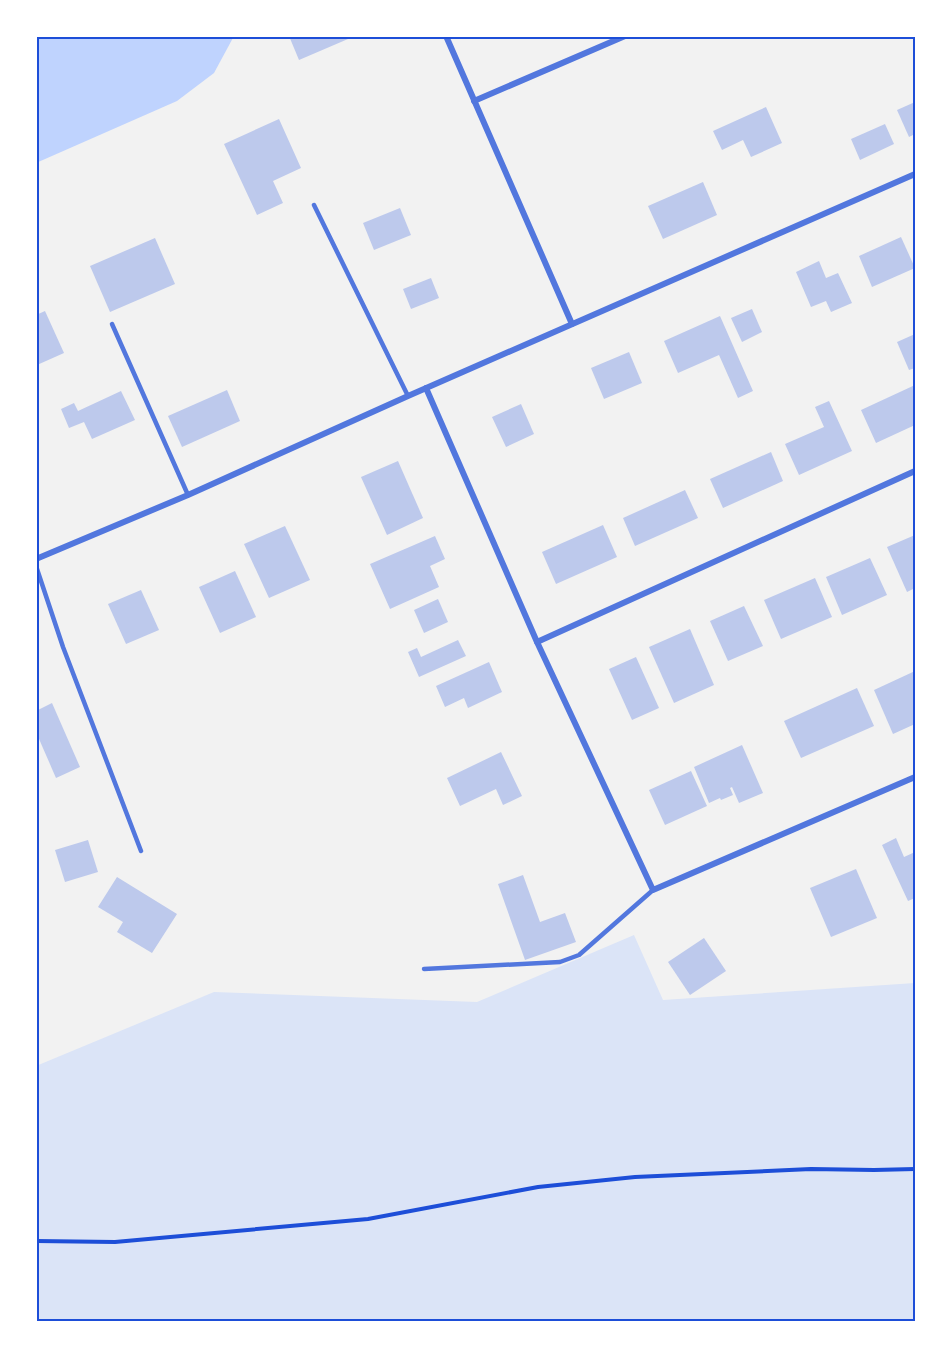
<svg xmlns="http://www.w3.org/2000/svg" width="951" height="1358" font-family="Figtree,sans-serif">
<rect width="100%" height="100%" fill="#f2f2f2"/>
<path fill="#dbe4f7" d="M634,935L663,1000L915,983V1322H36V1066L214,992L477,1002Z"/>
<path fill="#bfd3fe" d="M36,36H234L214,73L177,101L36,163Z"/>
<g fill="#bdc9ec">
<path d="M289,36H355L299,60Z"/>
<path d="M915,102V134L909,137L897,110Z"/>
<path d="M766,107L782,143L751,157L743,140L722,150L713,131Z"/>
<path d="M279,119L301,168L273,181L283,203L257,215L224,144Z"/>
<path d="M885,124L894,144L860,160L851,139Z"/>
<path d="M703,182L717,215L663,239L648,206Z"/>
<path d="M400,208L411,235L374,250L363,223Z"/>
<path d="M901,237L915,268L872,287L859,256Z"/>
<path d="M155,238L175,284L110,312L90,266Z"/>
<path d="M819,261L826,278L838,273L852,303L831,312L826,301L811,307L796,272Z"/>
<path d="M431,278L439,298L411,309L403,289Z"/>
<path d="M752,309L762,332L742,342L731,318Z"/>
<path d="M45,311L64,353L37,365L36,315Z"/>
<path d="M720,316L753,391L738,398L719,355L678,373L664,341Z"/>
<path d="M915,334V368L909,370L897,342Z"/>
<path d="M629,352L642,383L604,399L591,368Z"/>
<path d="M915,385V425L876,443L861,410Z"/>
<path d="M227,390L240,421L182,447L168,416Z"/>
<path d="M121,391L135,420L92,439L84,422L69,428L61,409L74,403L78,411Z"/>
<path d="M829,401L852,451L799,475L785,444L824,427L815,407Z"/>
<path d="M521,404L534,434L506,447L492,417Z"/>
<path d="M771,452L783,481L723,508L710,479Z"/>
<path d="M398,461L423,518L387,535L361,477Z"/>
<path d="M685,490L698,518L635,546L623,518Z"/>
<path d="M603,525L617,557L556,584L542,552Z"/>
<path d="M285,526L310,580L269,598L244,544Z"/>
<path d="M915,535V588L907,592L887,547Z"/>
<path d="M435,536L445,559L430,566L439,587L390,609L370,564Z"/>
<path d="M870,558L887,595L842,615L826,577Z"/>
<path d="M235,571L256,617L220,633L199,587Z"/>
<path d="M815,578L832,617L781,639L764,600Z"/>
<path d="M141,590L159,630L126,644L108,604Z"/>
<path d="M438,599L448,622L424,633L414,610Z"/>
<path d="M744,606L763,646L728,661L710,621Z"/>
<path d="M690,629L714,685L674,703L649,647Z"/>
<path d="M458,640L466,656L419,677L408,652L417,648L421,657Z"/>
<path d="M636,657L659,708L632,720L609,669Z"/>
<path d="M489,662L502,692L468,708L464,698L445,707L436,686Z"/>
<path d="M915,671V724L893,734L874,690Z"/>
<path d="M857,688L874,726L801,758L784,721Z"/>
<path d="M52,703L80,767L56,778L36,732V711Z"/>
<path d="M742,745L763,793L739,803L732,787L730,788L733,795L721,800L720,798L709,803L694,767Z"/>
<path d="M501,752L522,796L503,805L496,789L460,806L447,778Z"/>
<path d="M691,771L707,806L665,825L649,790Z"/>
<path d="M896,838L904,857L915,852V898L908,901L882,845Z"/>
<path d="M88,840L98,872L65,882L55,850Z"/>
<path d="M856,869L877,918L831,937L810,888Z"/>
<path d="M523,875L540,922L565,913L576,942L525,960L498,884Z"/>
<path d="M117,877L177,914L152,953L117,932L123,922L98,907Z"/>
<path d="M704,938L726,971L690,995L668,962Z"/>
</g>
<g fill="none" stroke-linecap="round" stroke-linejoin="round">
<path stroke="#1d4ed8" stroke-width="4" d="M36,1241L115,1242L368,1219L538,1187L635,1177L811,1169L874,1170L915,1169"/>
<g stroke="#5277de" stroke-width="4.5">
<path d="M314,205L408,396"/>
<path d="M112,324L188,495"/>
<path d="M36,566L63,647L141,851"/>
<path d="M424,969L560,962L579,955L653,890"/>
</g>
<g stroke="#5277de" stroke-width="6">
<path d="M446,36L572,324"/>
<path d="M474,101L625,36"/>
<path d="M426,388L537,642L653,890L915,777"/>
<path d="M36,559L188,495L408,396L915,174"/>
<path d="M537,642L915,471"/>
</g>
</g>
<rect width="951" height="1358" fill="none" stroke="#ffffff" stroke-width="75"/>
<rect x="38" y="38" width="876" height="1282" fill="none" stroke="#1d4ed8" stroke-width="2"/>
</svg>
